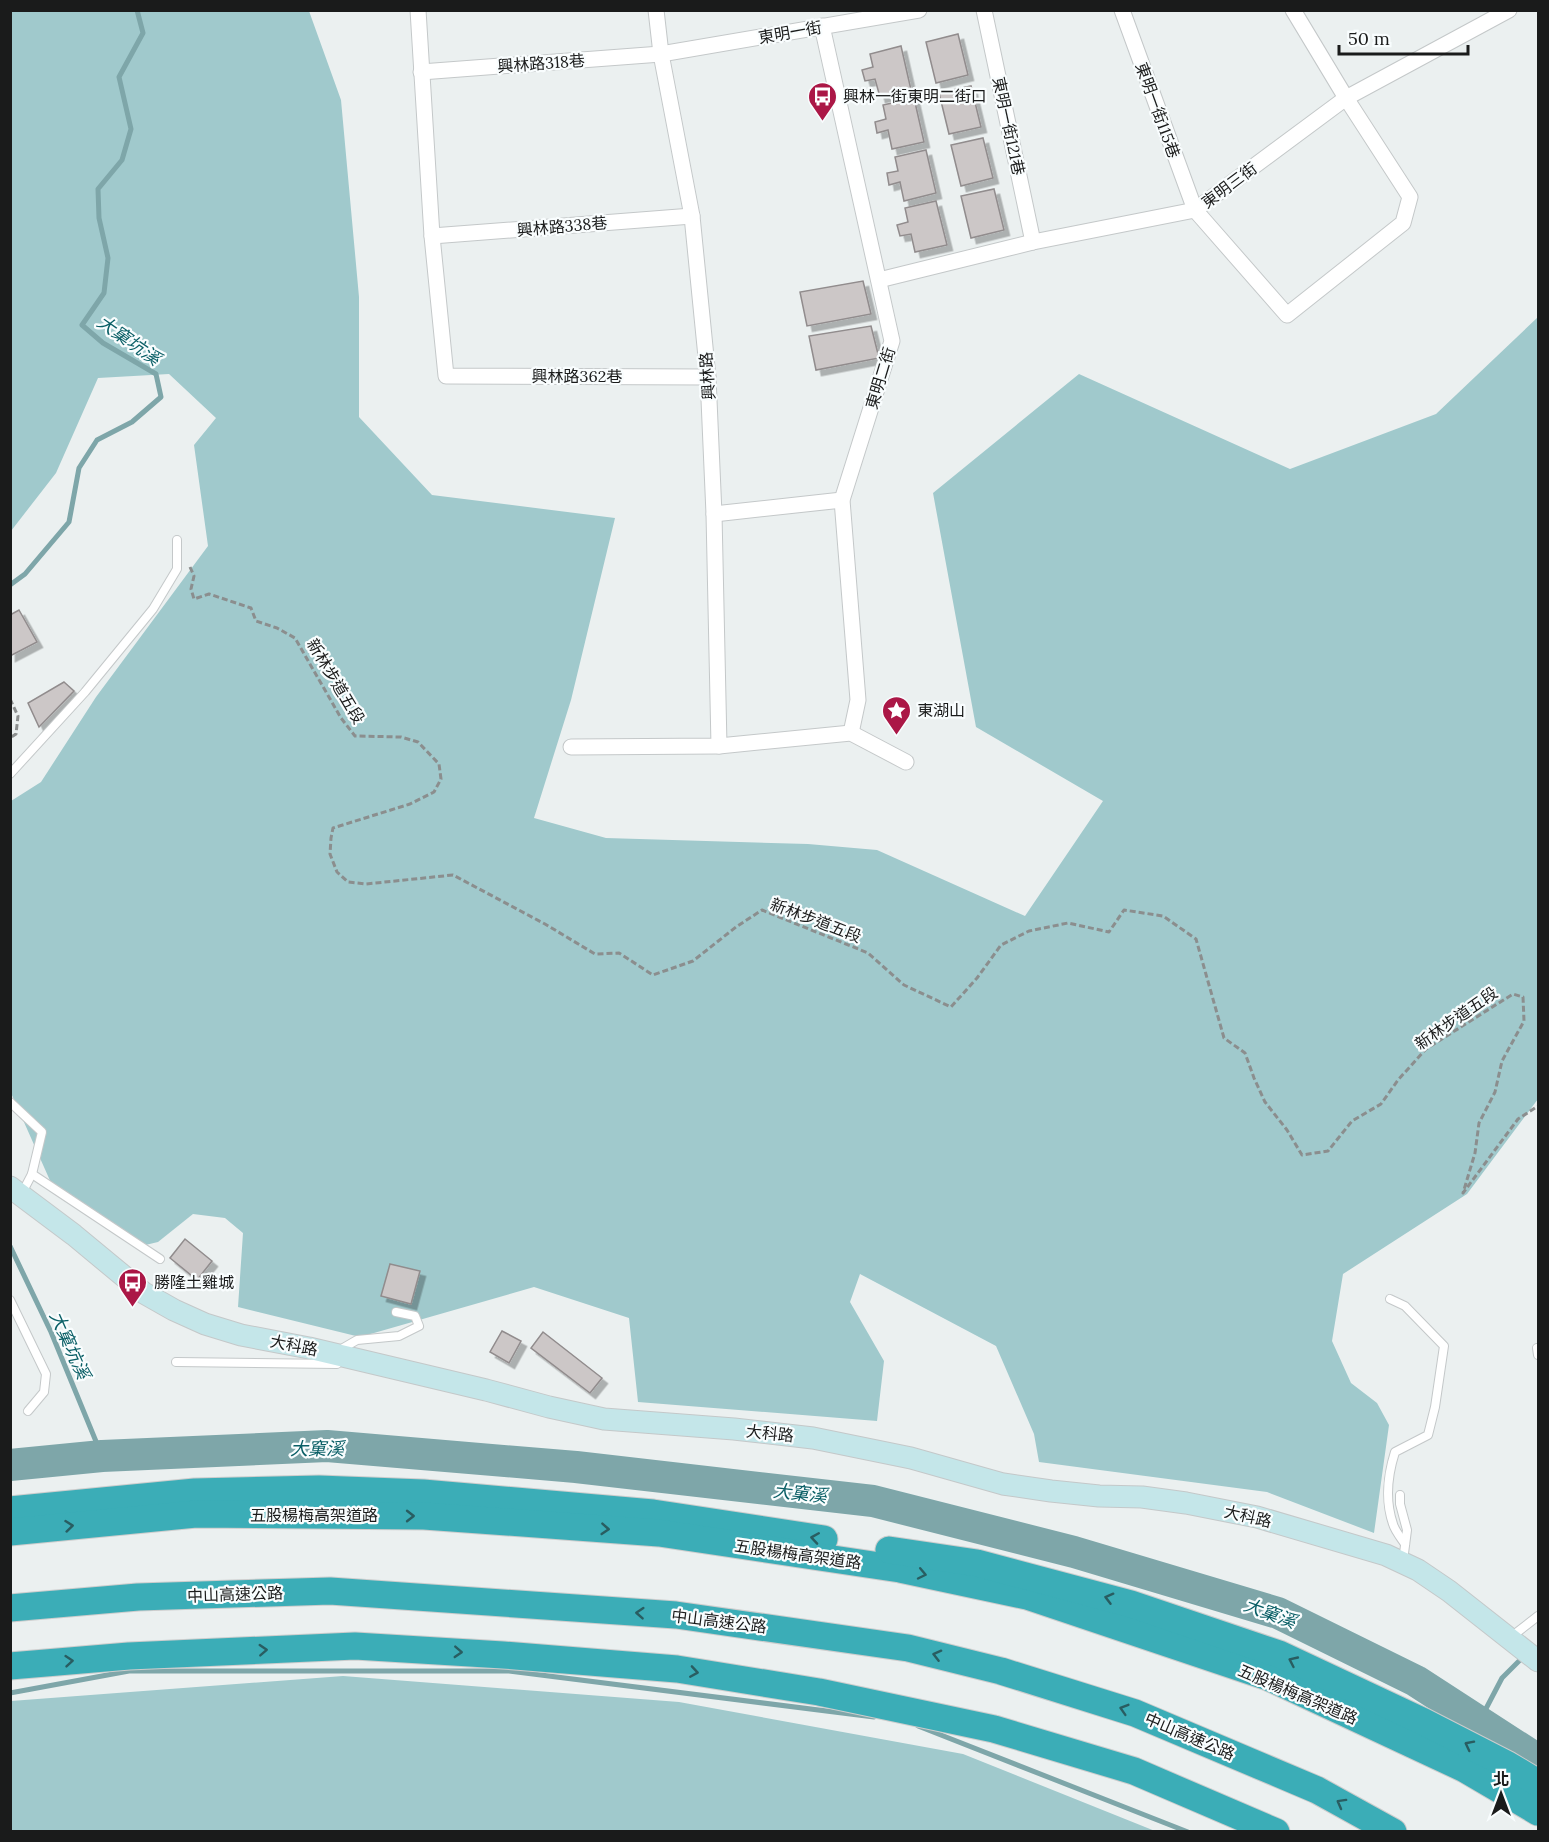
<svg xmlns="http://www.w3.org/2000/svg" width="1549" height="1842" font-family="Lora,'Noto Sans TC',serif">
<defs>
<filter id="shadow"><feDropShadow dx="5.5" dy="5.5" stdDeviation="0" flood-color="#0004"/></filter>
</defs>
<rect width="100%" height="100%" fill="#ebf0f0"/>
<g fill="#a0c9cc">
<path d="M11,11H309L341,100L359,297V417L432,495L615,518L571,700L534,818L606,838L808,844L877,850L1025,916L1103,801L976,727L933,493L1079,374L1290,469L1436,414L1538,317V1099L1467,1194L1343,1274L1332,1341L1351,1383L1377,1403L1389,1425L1374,1533L1267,1492L1039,1462L1034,1434L996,1346L860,1274L850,1302L884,1361L877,1421L638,1402L629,1318L534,1287L360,1337L238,1307L243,1233L225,1218L193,1214L158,1242L137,1247L52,1185L11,1093V801L41,782L96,697L208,546L194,445L216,418L169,374L98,378L56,473L11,531Z"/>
<path d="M343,1676L679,1702L963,1754L1155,1831H11V1701Z"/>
</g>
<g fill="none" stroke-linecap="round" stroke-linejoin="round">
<g stroke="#7ea6a9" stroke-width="5">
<path d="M10,585L25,574L69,522L79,468L97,440L132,422L161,397L156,374L103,343L82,325L104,293L108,258L99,218L98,189L122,160L131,129L119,77L143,33L137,10"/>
<path d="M10,1246L51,1332L102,1456"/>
<path d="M10,1693L129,1671H509L874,1717"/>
<path d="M1479,1722L1502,1678L1524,1656"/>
<path d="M918,1726L1188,1832"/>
</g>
<path stroke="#7ea6a9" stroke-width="32" d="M10,1465L102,1456L327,1446L576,1467L873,1501L1074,1552L1278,1613L1416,1681L1538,1760"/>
</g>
<g fill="#ccc7c7" stroke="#918c8d" stroke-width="1.5" filter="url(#shadow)">
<path d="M958,34L968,75L936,83L926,42Z"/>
<path d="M901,46L911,90L880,97L875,79L865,81L862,70L873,67L870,54Z"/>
<path d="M971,86L981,127L949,134L939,93Z"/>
<path d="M914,98L924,142L892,149L888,130L877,133L875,122L886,119L883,105Z"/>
<path d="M983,138L993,178L961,186L951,145Z"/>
<path d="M926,150L936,193L904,201L900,182L889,185L887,173L898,171L895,157Z"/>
<path d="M994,189L1004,230L971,238L961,196Z"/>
<path d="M936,201L947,245L915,252L911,234L900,236L897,225L908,222L905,208Z"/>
<path d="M863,281L871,314L807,326L800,292Z"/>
<path d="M871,326L879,358L816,370L809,336Z"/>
<path d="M19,610L37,642L10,656V615Z"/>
<path d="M64,682L74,691L39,727L28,703Z"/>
<path d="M185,1239L212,1261L197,1280L170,1258Z"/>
<path d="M390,1264L420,1271L411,1304L381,1296Z"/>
<path d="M502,1331L521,1341L509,1363L490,1352Z"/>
<path d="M543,1332L602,1378L590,1393L531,1348Z"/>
</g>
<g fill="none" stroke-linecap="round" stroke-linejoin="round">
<defs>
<g id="lane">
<path d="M10,774L85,692L153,609L177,569V540"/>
<path d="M10,1102L42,1132L32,1174L22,1193"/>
<path d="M32,1174L160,1259"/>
<path d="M1390,1299L1405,1306L1444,1346L1435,1407L1428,1435L1395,1452C1388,1474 1385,1501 1393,1524C1395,1531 1401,1538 1405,1544"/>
<path d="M10,1300L46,1374L44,1392L28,1411"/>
<path d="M1537,1348L1538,1355"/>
<path d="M338,1351L357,1340L399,1336L419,1326L415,1316L396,1312"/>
<path d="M176,1362L337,1364"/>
<path d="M1400,1495V1504L1407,1530L1403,1561"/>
<path d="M1511,1637L1538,1616"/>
</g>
<g id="street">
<path d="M418,10L432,236L446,376L708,377"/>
<path d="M656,10L661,54L692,216L708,377L714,514L719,746"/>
<path d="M984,10L1033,242"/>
<path d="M1122,10L1195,210L1287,315L1403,223L1410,197L1346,98L1293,10"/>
<path d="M822,26L892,341L842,500L858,700L851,733"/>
<path d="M421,72L661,54L919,10"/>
<path d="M432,236L692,216"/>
<path d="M879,280L1033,242L1195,210L1346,98L1509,10"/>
<path d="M714,514L842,500"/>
<path d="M571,747L719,746L851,733L906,762"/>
</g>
<path id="secondary" d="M10,1187L74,1235L144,1293L174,1310L205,1324L241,1335L309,1348L486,1390L549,1407L604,1419L734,1429L813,1438L911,1458L1003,1484L1051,1491L1099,1496L1142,1497L1186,1503L1257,1517L1386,1555L1418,1570L1449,1591L1538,1661"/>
<g id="highway">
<path d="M10,1510L195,1492L319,1489L423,1493L653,1513L824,1539"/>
<path d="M10,1532L196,1514L424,1516L659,1533L900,1569L1027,1596L1268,1677L1465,1769L1538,1812"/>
<path d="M889,1550L977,1563L1131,1604L1279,1654L1424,1722L1508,1765L1538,1783"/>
<path d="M10,1608L138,1597L330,1591L676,1615L908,1648L1001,1671L1135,1713L1317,1790L1393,1832"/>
<path d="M10,1666L129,1656L355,1646L503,1655L677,1669L819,1692L994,1729L1134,1771L1276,1832"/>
</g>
</defs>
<use href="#lane" stroke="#c4c8c9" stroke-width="10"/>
<use href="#street" stroke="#c4c8c9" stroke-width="17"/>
<use href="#secondary" stroke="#c4c8c9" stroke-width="23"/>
<use href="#highway" stroke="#cdcdcd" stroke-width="29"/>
<g stroke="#8b8e8e" stroke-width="3" stroke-dasharray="6 3" stroke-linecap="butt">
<path d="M190,567L194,576L191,589L194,599L209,594L251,608L256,621L277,628L295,638L341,718L355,736L401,737L418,742L439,764L441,779L434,792L410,804L333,828L331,838L330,854L337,872L348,882L366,884L453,875L545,924L595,954L619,953L653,975L693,961L736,927L762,910L868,953L904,985L951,1007L977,978L1001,945L1029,931L1068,923L1109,932L1124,910L1163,916L1196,939L1224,1038L1245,1053L1254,1078L1265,1102L1287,1130L1302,1155L1328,1151L1352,1121L1381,1104L1398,1080L1426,1049L1513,994L1523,997L1524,1021L1502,1061L1495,1092L1479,1123L1475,1153L1463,1193L1518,1119L1538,1106"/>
<path d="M10,699L18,716L16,734L10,738"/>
</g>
<use href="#lane" stroke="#fff" stroke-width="8"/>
<use href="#street" stroke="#fff" stroke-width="15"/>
<use href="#secondary" stroke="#c4e6e9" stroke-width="21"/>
<use href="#highway" stroke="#3badb7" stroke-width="27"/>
</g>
<defs><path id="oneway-chevron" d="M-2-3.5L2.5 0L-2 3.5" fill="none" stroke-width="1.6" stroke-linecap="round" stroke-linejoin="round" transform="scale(1.5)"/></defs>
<g stroke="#295d61">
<use href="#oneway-chevron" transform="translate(410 1516)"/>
<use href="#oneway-chevron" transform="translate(69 1526) rotate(-6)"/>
<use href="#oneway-chevron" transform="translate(605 1529) rotate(4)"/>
<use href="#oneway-chevron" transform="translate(815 1538) rotate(-171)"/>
<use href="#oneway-chevron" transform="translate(922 1574) rotate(12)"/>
<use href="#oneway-chevron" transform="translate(1109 1598) rotate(-165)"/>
<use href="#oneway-chevron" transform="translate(640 1613) rotate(-176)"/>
<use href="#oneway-chevron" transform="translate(263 1650) rotate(-3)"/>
<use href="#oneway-chevron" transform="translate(458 1652) rotate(3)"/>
<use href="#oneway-chevron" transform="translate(937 1655) rotate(-166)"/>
<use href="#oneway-chevron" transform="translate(69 1661) rotate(-5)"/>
<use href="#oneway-chevron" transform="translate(1293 1661) rotate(-155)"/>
<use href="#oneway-chevron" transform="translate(694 1672) rotate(9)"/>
<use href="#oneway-chevron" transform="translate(1124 1709) rotate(-163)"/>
<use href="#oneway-chevron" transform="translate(1469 1745) rotate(-153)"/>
<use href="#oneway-chevron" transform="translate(1341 1803) rotate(-151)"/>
</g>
<defs>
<symbol id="bus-pin" viewBox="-11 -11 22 30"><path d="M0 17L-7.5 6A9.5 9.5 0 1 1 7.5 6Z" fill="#ab1746" stroke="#f9fdfe"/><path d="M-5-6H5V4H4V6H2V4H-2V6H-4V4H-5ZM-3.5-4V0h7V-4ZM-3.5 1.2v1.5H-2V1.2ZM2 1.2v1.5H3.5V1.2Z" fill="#fff"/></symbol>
<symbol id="sight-pin" viewBox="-11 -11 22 30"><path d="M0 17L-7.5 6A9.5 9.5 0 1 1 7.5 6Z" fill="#ab1746" stroke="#f9fdfe"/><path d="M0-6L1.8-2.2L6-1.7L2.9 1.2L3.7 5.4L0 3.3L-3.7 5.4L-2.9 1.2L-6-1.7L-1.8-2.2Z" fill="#fff"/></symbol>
</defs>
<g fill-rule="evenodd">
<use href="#bus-pin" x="806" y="80" width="33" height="45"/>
<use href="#sight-pin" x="880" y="694" width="33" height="45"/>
<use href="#bus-pin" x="116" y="1266" width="33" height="45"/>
</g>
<g text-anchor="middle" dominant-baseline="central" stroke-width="4.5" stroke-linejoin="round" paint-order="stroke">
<g font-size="16" fill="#1a1b1b" stroke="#f9fdfe">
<text transform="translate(790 32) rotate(-10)">東明一街</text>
<text transform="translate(541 63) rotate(-4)">興林路318巷</text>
<text transform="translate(1158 110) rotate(70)">東明一街115巷</text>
<text transform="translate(1009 126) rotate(78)">東明一街121巷</text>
<text transform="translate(1229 185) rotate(-37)">東明三街</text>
<text transform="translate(562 226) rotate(-5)">興林路338巷</text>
<text x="577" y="376">興林路362巷</text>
<text transform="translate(707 376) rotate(-94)">興林路</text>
<text transform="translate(880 378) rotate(-73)">東明二街</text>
<text transform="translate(336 681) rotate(59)">新林步道五段</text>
<text transform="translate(816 920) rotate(21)">新林步道五段</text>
<text transform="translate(1456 1018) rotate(-35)">新林步道五段</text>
<text transform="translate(294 1345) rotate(11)">大科路</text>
<text transform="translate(770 1433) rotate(6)">大科路</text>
<text x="314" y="1515">五股楊梅高架道路</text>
<text transform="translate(1248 1516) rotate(13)">大科路</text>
<text transform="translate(798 1554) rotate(8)">五股楊梅高架道路</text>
<text transform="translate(235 1594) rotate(-2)">中山高速公路</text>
<text transform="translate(719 1621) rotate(7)">中山高速公路</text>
<text transform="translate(1298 1694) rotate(23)">五股楊梅高架道路</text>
<text transform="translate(1190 1736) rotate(23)">中山高速公路</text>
</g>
<g font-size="16" fill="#1a1b1b" stroke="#f9fdfe" text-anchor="start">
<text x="843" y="96">興林一街東明二街口</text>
<text x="917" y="710">東湖山</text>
<text x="154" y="1282">勝隆土雞城</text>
</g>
<g font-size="18" font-style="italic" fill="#0a5f66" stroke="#f9fdfe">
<text transform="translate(129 340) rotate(35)">大窠坑溪</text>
<text transform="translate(70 1345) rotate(66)">大窠坑溪</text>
<text x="317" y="1448">大窠溪</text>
<text transform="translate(800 1493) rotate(6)">大窠溪</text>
<text transform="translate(1270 1613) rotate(20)">大窠溪</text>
</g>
</g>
<rect width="1549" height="1842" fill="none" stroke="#1a1b1b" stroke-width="24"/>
<g transform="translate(1501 1794)" stroke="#f9fdfe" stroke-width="4.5" paint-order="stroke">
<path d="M0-4.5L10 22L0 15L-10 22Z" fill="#1a1b1b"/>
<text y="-9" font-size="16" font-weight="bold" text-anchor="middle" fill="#1a1b1b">北</text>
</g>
<path d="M1339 45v9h129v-9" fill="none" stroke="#1a1b1b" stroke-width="3"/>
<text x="1348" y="45" font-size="18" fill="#1a1b1b" stroke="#f9fdfe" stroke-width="4.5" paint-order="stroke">50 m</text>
</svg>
